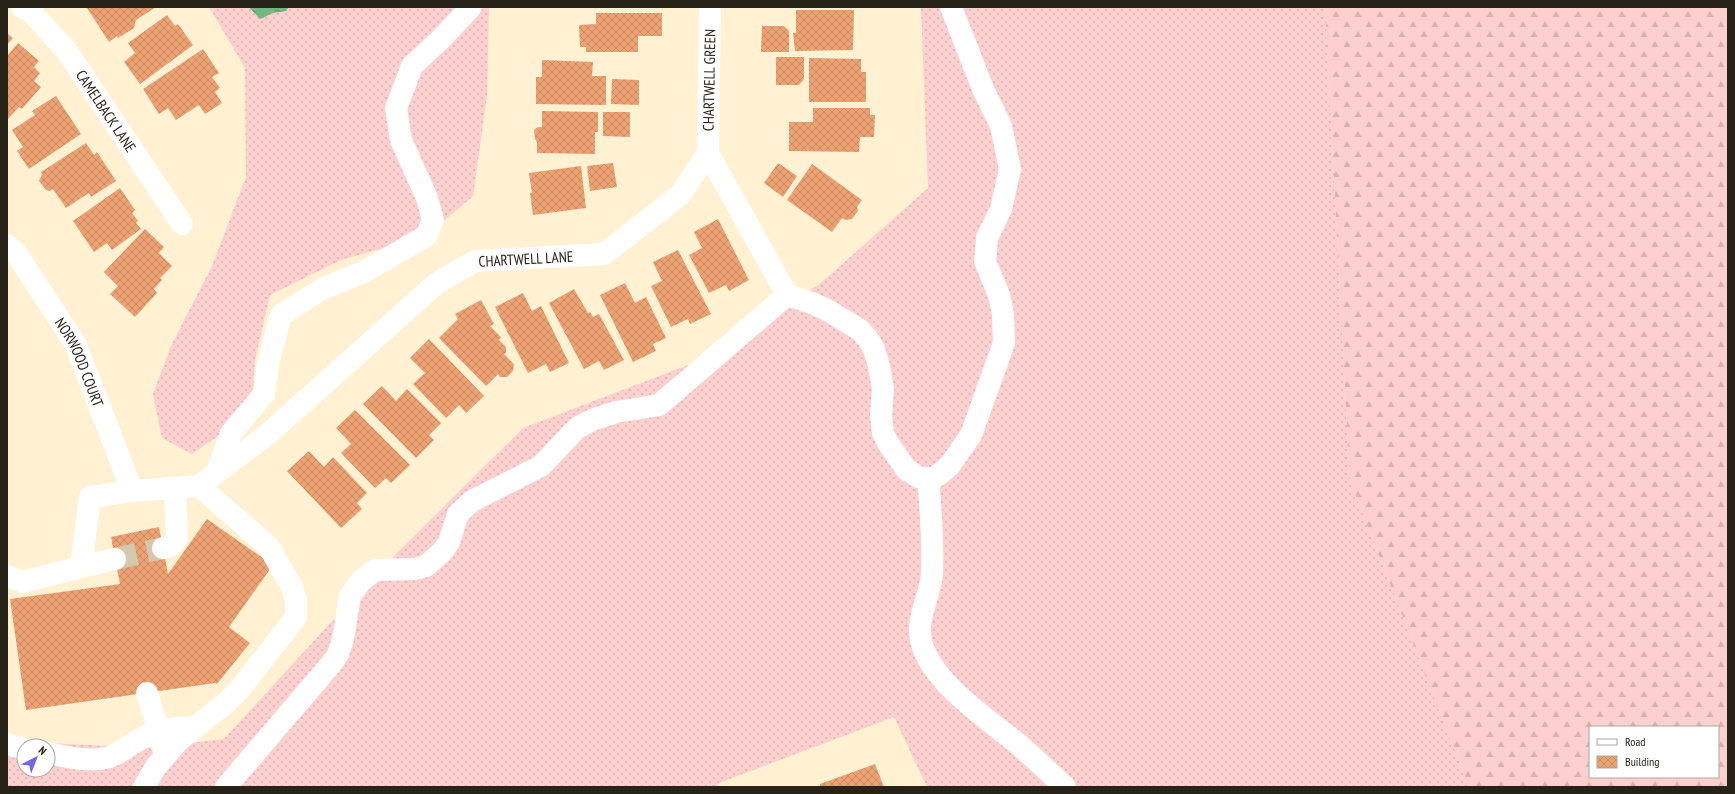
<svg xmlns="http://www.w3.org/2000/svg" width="1735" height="794" font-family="'PT Sans Narrow',sans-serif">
<defs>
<pattern id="grass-dots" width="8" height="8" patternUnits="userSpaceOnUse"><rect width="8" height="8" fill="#fbd0ce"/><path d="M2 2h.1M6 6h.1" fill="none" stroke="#d7b2b0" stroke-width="1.8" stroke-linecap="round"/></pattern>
<pattern id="forest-firs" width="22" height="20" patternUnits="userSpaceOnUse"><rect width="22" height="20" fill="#fbd0ce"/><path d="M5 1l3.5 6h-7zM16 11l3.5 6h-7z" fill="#d7b2b0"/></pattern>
<pattern id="water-ripples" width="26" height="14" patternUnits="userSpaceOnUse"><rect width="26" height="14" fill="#71b880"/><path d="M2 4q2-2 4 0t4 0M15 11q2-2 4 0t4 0" fill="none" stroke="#5d9568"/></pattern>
<pattern id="building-cross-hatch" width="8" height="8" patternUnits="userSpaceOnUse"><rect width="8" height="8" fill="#eca272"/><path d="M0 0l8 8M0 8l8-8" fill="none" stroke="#ca8b62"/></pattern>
</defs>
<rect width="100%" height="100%" fill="#fff1d2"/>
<g fill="url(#grass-dots)" fill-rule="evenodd">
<path d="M209,7H489L487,96L473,196L426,236L341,260L270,295L255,360L252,401L231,427L192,454L162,438L153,394L171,346L212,266L246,177L245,68Z"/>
<path d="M921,7H1325L1350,481L1469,787H927L894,717L719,783L717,787H7V741L149,748L224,739L369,581L523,428L717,354L821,283L928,188ZM24,746H48V770H24Z"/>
</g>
<path fill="url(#forest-firs)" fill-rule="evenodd" d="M1325,7H1728V787H1469L1350,481ZM1590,727H1718V777H1590Z"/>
<path fill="url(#water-ripples)" d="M249,7H289L286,11L273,13L260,19Z"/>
<g fill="url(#building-cross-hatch)">
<path d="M88,7H156L136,20L134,28L118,38L117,36L109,42L87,8Z"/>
<path d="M796,10H854L853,50L795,51L793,33H796Z"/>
<path d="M596,13H662V36H638V52H586V47H580L579,25L596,24Z"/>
<path d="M167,15L175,26L178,24L193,45L140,84L124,62L135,53L128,43Z"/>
<path d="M762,26H784L789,31V52H761Z"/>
<path d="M7,33L13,38L7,45Z"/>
<path d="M18,43L39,61L34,67L40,73L34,81L41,87L22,109L19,107L8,119L7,56Z"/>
<path d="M203,49L219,73L212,77L220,88L215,92L222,103L205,114L199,105L176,120L168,108L159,114L143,89Z"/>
<path d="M776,57H804V79L799,85H776Z"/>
<path d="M809,58L861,59V72H866V102H809Z"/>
<path d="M542,60L593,62L592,76H606V105L536,104V77H542Z"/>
<path d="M612,79L639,80V105L611,104Z"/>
<path d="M56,96L81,134L29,169L17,151L23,147L12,130L35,115L32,111Z"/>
<path d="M813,108H870V115H875L874,137H860L859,152L789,151V122H813Z"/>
<path d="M542,111L598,112V132H595V154L537,153V142L535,139L534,130L538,127H542Z"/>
<path d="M603,112H630V137L603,136Z"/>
<path d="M86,143L94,155L97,152L116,181L91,197L89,193L66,208L53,189L50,191L46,190L39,181L42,174L41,172Z"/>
<path d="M613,163L617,187L590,191L587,166Z"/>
<path d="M778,163L797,176L783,197L764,183Z"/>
<path d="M812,164L862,200L857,207L858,211L852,219L846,220L842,218L832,232L787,200Z"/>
<path d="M581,166L586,208L533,215L530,193H532L529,173Z"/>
<path d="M120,188L135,210L132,213L138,221L136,223L141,229L112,250L107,243L94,252L73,221Z"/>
<path d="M718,219L749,280L729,291L726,285L709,293L689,255L702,248L694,232Z"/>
<path d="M145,229L164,247L159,253L172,266L160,278L162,280L154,289L157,293L135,317L110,294L118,286L104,272Z"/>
<path d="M678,250L711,314L690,324L688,319L671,327L651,286L662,281L653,262Z"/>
<path d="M625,283L635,303L646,297L666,338L653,344L656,351L633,362L600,295Z"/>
<path d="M574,289L588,313L590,312L593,317L599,314L624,360L604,370L599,361L584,369L549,303Z"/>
<path d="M523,293L532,311L541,306L569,363L550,372L546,364L528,373L495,307Z"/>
<path d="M481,300L494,324L490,326L501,337L499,340L506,347V353L504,354L514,364L513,371L507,377H500L498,374L486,386L439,338L458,319L455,314Z"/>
<path d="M429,339L484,396L466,413L459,405L446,418L413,384L425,373L410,358Z"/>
<path d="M382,386L396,401L407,389L441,423L429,435L434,440L416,458L363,404Z"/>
<path d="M355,410L410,465L391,483L386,478L375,488L341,453L351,444L336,428Z"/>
<path d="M309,451L324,467L333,457L367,493L357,503L362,509L341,528L287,471Z"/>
<path d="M207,519L273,565L229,627L250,643L217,684L215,683L26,710L10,599L120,584L111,537L159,527L168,574Z"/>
<path d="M875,764L884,787H820V784Z"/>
</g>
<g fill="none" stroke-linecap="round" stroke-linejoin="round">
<path stroke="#d4c8ad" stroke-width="22" stroke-dasharray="22 11" stroke-linecap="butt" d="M115,559L163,548"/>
<g stroke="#fff" stroke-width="22">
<path id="s1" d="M22,7L30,11L66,50L182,224"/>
<path d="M710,7L708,153L787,295L812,303L829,311L860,330L868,339L874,349L879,366L883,389L881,415L883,433L888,443L906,469L918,477L928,479L935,477L941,473L950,465L971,435L1004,343L1003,314L999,295L985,261L986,252L987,238L1001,209L1010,169L1001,126L983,89L951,7"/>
<path id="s2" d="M7,245L16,253L76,345L132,491"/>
<path d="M217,472L231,433L264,394L268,364L281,315L324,288L364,272L426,236L433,220L427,198L401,140L396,108L412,66L441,39L471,7"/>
<path d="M928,479C931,510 933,542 932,573C931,591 921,609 920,627C917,674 986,717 1018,744C1034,758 1049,772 1065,787"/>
<path d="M163,548L170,546L177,538L175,488"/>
<path d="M81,567L115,559"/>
<path id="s3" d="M7,576L23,582L81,567L90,497L132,491L199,486L268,434L437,283L475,261L604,254L680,195L708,153"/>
<path d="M147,693L159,731L162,746"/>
<path d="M7,744L24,749"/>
<path d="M48,753C67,757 87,762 106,758C119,755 128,746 139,740C158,728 174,728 195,727"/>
<path d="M144,787L155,768L179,740L226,703L240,689L296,617V600L292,587L269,547L199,486"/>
<path d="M226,787L332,663L338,654L343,639L350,596L361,581L375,570L414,569L426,566L442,552L449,542L458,514L472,501L541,466L577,428L592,420L616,412L659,405L787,295"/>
</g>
</g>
<g text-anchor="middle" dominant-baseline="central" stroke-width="3.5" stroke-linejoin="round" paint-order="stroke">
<g font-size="15" fill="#282318" stroke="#fff">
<text transform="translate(709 80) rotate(-89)">CHARTWELL GREEN</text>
<text stroke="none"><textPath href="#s1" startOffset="135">CAMELBACK LANE</textPath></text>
<text stroke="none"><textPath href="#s3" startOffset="665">CHARTWELL LANE</textPath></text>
<text stroke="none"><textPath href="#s2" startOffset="139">NORWOOD COURT</textPath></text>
</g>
</g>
<rect width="1735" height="794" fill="none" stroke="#282318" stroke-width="16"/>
<rect x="1589" y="726" width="130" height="52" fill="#ffffff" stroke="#a9a7a3"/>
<rect x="1597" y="739" width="20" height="6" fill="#ffffff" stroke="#a9a7a3"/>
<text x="1625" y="746" font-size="12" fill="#282318">Road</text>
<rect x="1597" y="756" width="20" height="12" fill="url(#building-cross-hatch)" stroke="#a9a7a3"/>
<text x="1625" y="766" font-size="12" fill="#282318">Building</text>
<g transform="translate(36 758) rotate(42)"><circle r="19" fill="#ffffff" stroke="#a9a7a3"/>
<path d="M0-3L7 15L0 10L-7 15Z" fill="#7663de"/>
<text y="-6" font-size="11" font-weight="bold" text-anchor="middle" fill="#282318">N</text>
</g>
</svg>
